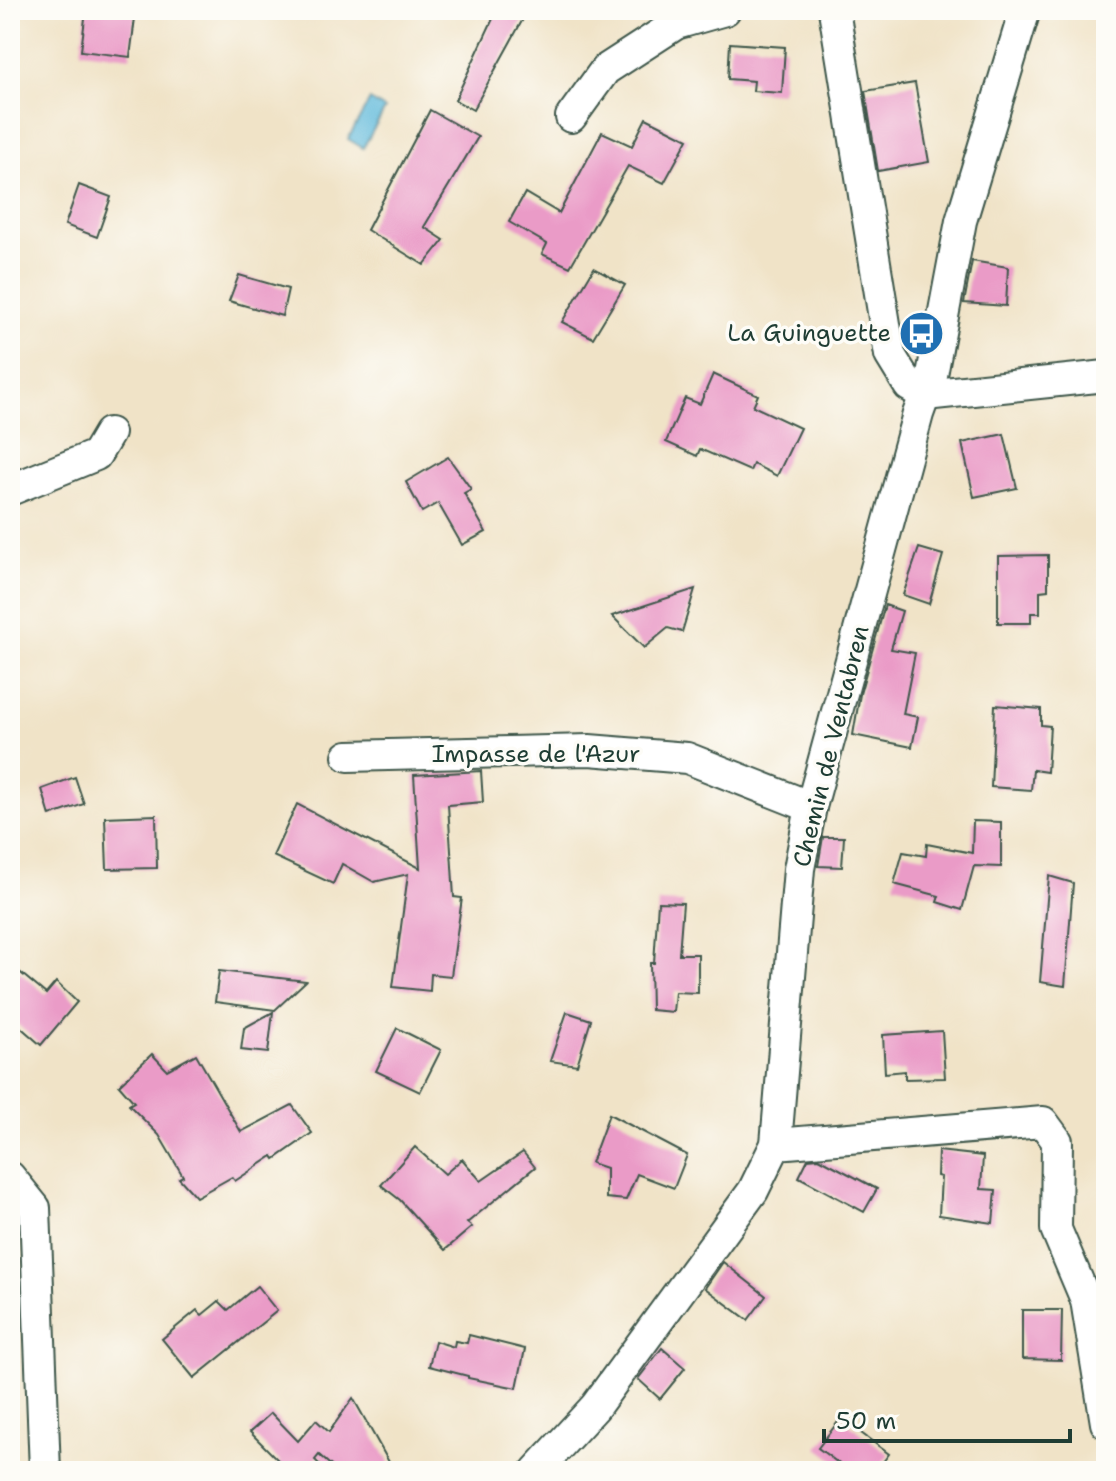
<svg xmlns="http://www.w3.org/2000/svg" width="1116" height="1481" font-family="'Shantell Sans',sans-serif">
<rect width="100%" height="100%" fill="#fdfcf7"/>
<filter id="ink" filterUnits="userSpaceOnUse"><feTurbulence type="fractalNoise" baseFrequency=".0125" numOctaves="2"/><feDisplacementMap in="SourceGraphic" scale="16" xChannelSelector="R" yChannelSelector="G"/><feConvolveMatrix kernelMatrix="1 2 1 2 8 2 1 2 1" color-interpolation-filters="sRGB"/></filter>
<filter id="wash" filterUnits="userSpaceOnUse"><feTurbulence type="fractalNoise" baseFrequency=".006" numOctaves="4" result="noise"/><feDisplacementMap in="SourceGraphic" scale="32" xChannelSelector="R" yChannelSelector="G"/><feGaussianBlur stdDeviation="1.8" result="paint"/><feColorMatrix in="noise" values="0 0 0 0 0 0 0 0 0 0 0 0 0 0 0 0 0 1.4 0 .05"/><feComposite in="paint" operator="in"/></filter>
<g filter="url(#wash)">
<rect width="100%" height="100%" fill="#f0e3c7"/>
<path fill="#5cb8da" stroke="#3e7a87" stroke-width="2" d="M370,100L385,109L363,148L348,139Z"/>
<g id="blocks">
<g fill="#ea9bc7">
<path d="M86,10H136L130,57L81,51Z"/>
<path d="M497,10H528L473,110L455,100Z"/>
<path d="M730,43L785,47L782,93L753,91L754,81L728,79Z"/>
<path d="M915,83L929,162L878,171L865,91Z"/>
<path d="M430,110L478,137L424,227L444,240L424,265L367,230Z"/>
<path d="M646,118L688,139L664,183L628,166L570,267L542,254L547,244L509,222L525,193L559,213L602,132L632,146Z"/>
<path d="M79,185L111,197L97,237L65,225Z"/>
<path d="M972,261L1008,267L1006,306L964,303Z"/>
<path d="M594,268L625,285L593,338L562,322Z"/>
<path d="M239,275L288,289L282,316L229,301Z"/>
<path d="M713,374L758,395L753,406L800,428L777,476L753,464L750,471L700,449L697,456L666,442L685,398L700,404Z"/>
<path d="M1004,434L1017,488L974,497L962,443Z"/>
<path d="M448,457L471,489L464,493L486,532L462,545L438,503L422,512L406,482Z"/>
<path d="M919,548L943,555L929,604L903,595Z"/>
<path d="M1048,555V590L1040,591V613H1031V623H998V556Z"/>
<path d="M695,589L682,632L668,628L644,648L612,616Z"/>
<path d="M885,605L902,611L891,649L915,653L903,714L918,717L912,747L853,735L860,694Z"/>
<path d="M995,705L1041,709V725L1050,726L1047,772L1033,770L1031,790L991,787Z"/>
<path d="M481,771L483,802L448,805L454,897L462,898L451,976L431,974L430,991L393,987L408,874L374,882L342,864L333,884L273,856L297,804L420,868L414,775Z"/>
<path d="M75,777L84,804L50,816L42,789Z"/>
<path d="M156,815L157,868L107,869L105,817Z"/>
<path d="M973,821L1001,822V867L974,866L962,910L937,902L939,896L894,884L903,852L926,856L927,844L972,853Z"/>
<path d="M823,837H844L842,867L818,866Z"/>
<path d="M1049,876L1073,883L1065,986L1040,982Z"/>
<path d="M658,902L683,903L679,954H698V993L675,992L673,1012L651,1010L650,963H654Z"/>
<path d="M10,964L46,994L56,982L77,1002L41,1045L10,1018Z"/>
<path d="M219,971L306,981L275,1010L215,1002Z"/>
<path d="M273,1012L268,1053L241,1050L244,1028Z"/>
<path d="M567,1012L591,1020L577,1065L550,1061Z"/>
<path d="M397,1028L441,1050L420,1092L376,1071Z"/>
<path d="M942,1031L945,1078L905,1079V1071L885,1073L883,1035Z"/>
<path d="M152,1054L167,1070L196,1054L241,1132L292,1105L312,1133L275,1159L273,1156L235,1181L232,1177L196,1197L179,1178L183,1176L159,1135L129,1105L134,1102L119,1085Z"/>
<path d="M609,1114L687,1155L674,1188L637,1174L626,1200L606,1198V1168L591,1163Z"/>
<path d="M415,1147L445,1174L462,1159L481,1181L523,1152L535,1167L467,1223L472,1227L445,1250L400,1200L381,1185Z"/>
<path d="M938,1151L983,1156L981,1189L996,1190L993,1223L939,1215L941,1177L937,1176Z"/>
<path d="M819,1158L877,1189L864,1212L799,1177L808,1159Z"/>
<path d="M723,1262L766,1296L748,1320L705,1288Z"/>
<path d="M257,1286L277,1311L194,1378L162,1339L197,1310L202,1315L219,1301L228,1310Z"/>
<path d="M1022,1310H1062L1061,1360L1022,1359Z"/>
<path d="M469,1335L525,1349L517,1388L468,1378V1376L429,1366L435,1341L454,1347L455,1341L467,1343Z"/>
<path d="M662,1348L685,1368L660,1399L638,1379Z"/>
<path d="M353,1398L394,1471H337L319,1455L315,1460L326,1471H272L280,1462L250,1432L271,1413L298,1441L316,1420L329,1432Z"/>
<path d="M841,1418L889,1454L876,1471H849L818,1448Z"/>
</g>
</g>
</g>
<g filter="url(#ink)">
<use href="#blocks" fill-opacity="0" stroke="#3e564a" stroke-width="2"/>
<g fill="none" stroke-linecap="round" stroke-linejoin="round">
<defs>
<g id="minor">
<path d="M834,10L890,355L909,386L925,395"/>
<path d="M571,117L605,70L676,24L725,10"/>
<path d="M925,395L1106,376"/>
<path d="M10,490L96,455L109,433"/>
<path d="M348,756L589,750L687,758L811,807"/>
<path d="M776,1144L1043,1122L1057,1141L1056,1229L1086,1300L1106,1423"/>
<path d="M10,1177L35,1208L45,1471"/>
<path d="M536,1471L595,1407L753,1191L776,1144L799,869L811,807L918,414L932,375L961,221L1025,10"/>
</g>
</defs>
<use href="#minor" stroke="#3e564a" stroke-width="34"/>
<use href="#minor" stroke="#fff" stroke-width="30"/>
</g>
</g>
<defs>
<symbol id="bus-disc" viewBox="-11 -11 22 22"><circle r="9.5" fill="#1f6fb2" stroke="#fdfcf7"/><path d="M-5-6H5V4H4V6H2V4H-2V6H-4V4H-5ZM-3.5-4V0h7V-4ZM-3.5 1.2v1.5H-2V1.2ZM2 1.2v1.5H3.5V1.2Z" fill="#fff"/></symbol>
</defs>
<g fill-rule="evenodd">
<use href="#bus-disc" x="896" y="308" width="51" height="51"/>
</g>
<g text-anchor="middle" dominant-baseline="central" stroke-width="7" stroke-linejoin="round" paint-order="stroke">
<g font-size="24" fill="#1f3d34" stroke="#fdfcf7" text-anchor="end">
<text x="891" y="333">La Guinguette</text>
</g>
<g font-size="24" fill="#1f3d34" stroke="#fdfcf7">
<text transform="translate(831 746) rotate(-76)">Chemin de Ventabren</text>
<text x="536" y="754">Impasse de l'Azur</text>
</g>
</g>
<rect width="1116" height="1481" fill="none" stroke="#fdfcf7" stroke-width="40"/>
<path d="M824 1429v12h246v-12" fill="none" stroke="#1f3d34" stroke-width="4"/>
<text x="836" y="1429" font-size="24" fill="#1f3d34" stroke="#fdfcf7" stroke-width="6" paint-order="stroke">50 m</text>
</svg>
